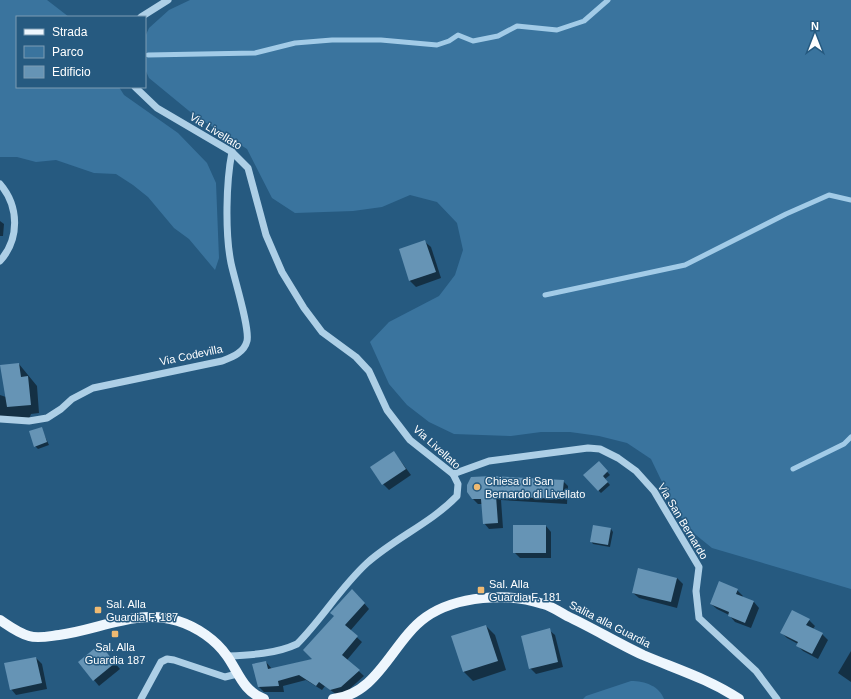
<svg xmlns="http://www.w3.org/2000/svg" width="851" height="699" font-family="Helvetica,sans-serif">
<rect width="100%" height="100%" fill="#265a80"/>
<g fill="#3a749e">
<path d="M0,0H47L69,17H17V87H119L124,95L178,133L207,163L216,183L219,258L215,270L189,239L174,228L148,197L133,185L116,174L94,173L56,160L36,162L17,157H0Z"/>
<path d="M190,0H851V589L712,548L691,531L675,509L651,459L627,443L599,436L570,432H541L511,436L454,434L429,422L407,405L389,384L370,342L389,322L439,296L455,275L463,250L457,223L437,202L410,195L382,207L353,211L295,213L272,198L247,149L194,115L149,78L145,69V37L149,28L169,10Z"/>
<path d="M631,681C645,681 659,686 664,699H583L586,696Z"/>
</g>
<g fill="#0007">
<path d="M0,221L4,224L3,236H0Z"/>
<path d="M425,242L431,247L441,278L416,287L410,281L400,250Z"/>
<path d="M19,364L37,386L39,413L31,414L28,422L0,417V395L6,397Z"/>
<path d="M41,428L49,445L38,449L35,446Z"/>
<path d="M394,452L411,475L389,490L383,484Z"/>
<path d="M599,463L610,475L605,479L610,485L601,493L598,490Z"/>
<path d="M563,481L568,486L567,504L501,500L503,528L489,529L484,523L483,504H478L473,499Z"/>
<path d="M546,526L551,532V558H520L514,552Z"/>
<path d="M611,529L613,532L610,547L593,544L591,541Z"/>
<path d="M677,578L683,584L677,608L639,598L633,593Z"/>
<path d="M737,590L743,596L742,597L754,602L759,608L751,628L735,622L729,615L717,609L711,604Z"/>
<path d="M358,596L369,609L350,631L362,642L347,660L364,676L346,692L337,695L325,686L322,690L306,680L283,686L284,692H264L259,687L266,662L272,669L314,659Z"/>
<path d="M809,620L815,626L813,629L822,634L828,640L818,659L803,651L797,645L798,644L787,638L781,632Z"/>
<path d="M486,626L495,635L506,670L473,681L464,672L452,637Z"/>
<path d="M549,630L555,635L563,667L536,674L530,668Z"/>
<path d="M100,646L120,669L99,686L94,680Z"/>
<path d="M851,651V682L838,673Z"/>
<path d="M36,658L42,664L47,689L16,695L11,689Z"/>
</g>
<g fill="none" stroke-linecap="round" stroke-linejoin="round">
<g stroke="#a2cbe7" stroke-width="5">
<path d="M148,55L255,53L295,43L332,40H381L437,45L449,41L458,35L473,41L498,36L517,26L557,30L584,21L608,0"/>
<path d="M545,295L685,265L786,214L829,195L851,200"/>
<path d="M793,469L844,444L851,437"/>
</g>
</g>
<g fill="#6694b5">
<path d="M425,240L436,272L409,281L399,249Z"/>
<path d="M19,363L21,377L28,376L31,405L7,407L0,365Z"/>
<path d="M42,427L47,442L34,447L29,431Z"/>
<path d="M394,451L406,469L382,485L370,467Z"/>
<path d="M599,461L608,471L603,476L608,482L598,491L583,475Z"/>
<path d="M492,476L564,480L562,499L496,496L498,523L483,524L481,499H472L467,492V485L471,477Z"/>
<rect x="513" y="525" width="33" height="28"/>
<path d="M593,525L611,528L608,545L590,542Z"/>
<path d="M638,568L677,578L671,602L632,593Z"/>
<path d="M719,581L738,589L736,594L754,601L745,623L728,616L729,612L710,604Z"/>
<path d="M352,589L365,603L345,625L358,636L342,655L360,670L341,687L330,690L319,682L316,686L299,675L278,681L279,686L258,687L252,664L266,661L268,669L312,659L303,650L334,616L330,613Z"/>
<path d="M792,610L810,619L806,625L823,633L812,654L796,646L798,642L780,633Z"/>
<path d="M486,625L498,661L463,672L451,636Z"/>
<path d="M550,628L558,662L529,669L521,636Z"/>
<path d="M100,644L115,663L93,681L78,662Z"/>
<path d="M36,657L42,683L10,690L4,663Z"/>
</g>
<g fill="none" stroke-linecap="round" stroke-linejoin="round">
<g stroke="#adcfe6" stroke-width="7">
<path d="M141,17L168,0"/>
<path d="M135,87L157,108L232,152L248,168L266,235L282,272L304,308L322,332L356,357L369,371L387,410L410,440L453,474L458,484L457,496C431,523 395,538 367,563C340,588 322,619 297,644C276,654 250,655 227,656"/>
<path d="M0,184C19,206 20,239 0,261"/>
<path d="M0,419L29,421L47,418L61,409L72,399L93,388L222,361C232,357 244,353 247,341C250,328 234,278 231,263C225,233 226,182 232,152"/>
<path d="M453,474L489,461L588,448L600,449L618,458L636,471L654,491L699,567L696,591L699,618L756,671L777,699"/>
<path d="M141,699L161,662L167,659L174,660L225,677L237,674"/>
</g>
<g stroke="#eef6fd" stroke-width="10">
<path d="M0,620C9,626 18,633 29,636C38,639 50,636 59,635C99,630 138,608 178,621C197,627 216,640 227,656C239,673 243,691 264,699"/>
<path d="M333,699C379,694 392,641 426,617C456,596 508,592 543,604C551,606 560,612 567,616C593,628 617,643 643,655C676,669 709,679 739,699"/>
</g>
</g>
<g fill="#efba72" stroke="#265a80" stroke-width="1.5">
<circle cx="477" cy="487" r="4"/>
<rect x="477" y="586" width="8" height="8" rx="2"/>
<rect x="94" y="606" width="8" height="8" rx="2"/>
<rect x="111" y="630" width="8" height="8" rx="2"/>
</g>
<g text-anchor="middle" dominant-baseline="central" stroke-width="3" stroke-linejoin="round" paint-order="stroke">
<g font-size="11" fill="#fff" stroke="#265a80">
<text transform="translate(216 131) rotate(32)">Via Livellato</text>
<text transform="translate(191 355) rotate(-12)">Via Codevilla</text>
<text transform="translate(437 447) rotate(42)">Via Livellato</text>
<text transform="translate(683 521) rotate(59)">Via San Bernardo</text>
<text transform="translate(610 624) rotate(27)">Salita alla Guardia</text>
</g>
<g font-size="11" fill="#fff" stroke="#265a80" text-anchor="start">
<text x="485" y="481">Chiesa di San<tspan x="485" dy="13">Bernardo di Livellato</tspan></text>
<text x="489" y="584">Sal. Alla<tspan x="489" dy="13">Guardia F. 181</tspan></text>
<text x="106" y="604">Sal. Alla<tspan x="106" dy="13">Guardia F. 187</tspan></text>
<text x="115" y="647" text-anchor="middle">Sal. Alla<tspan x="115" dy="13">Guardia 187</tspan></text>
</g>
</g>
<rect x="16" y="16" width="130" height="72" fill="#265a80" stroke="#7d9cb3"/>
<rect x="24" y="29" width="20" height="6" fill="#eef6fd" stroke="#7d9cb3"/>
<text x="52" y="36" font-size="12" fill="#ffffff">Strada</text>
<rect x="24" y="46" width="20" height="12" fill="#3a749e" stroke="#7d9cb3"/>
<text x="52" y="56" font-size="12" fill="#ffffff">Parco</text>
<rect x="24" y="66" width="20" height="12" fill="#6694b5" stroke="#7d9cb3"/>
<text x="52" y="76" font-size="12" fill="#ffffff">Edificio</text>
<g transform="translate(815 36)" stroke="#265a80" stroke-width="3" paint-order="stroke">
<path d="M0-3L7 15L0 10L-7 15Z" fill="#ffffff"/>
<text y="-6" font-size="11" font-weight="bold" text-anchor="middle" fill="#ffffff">N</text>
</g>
</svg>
